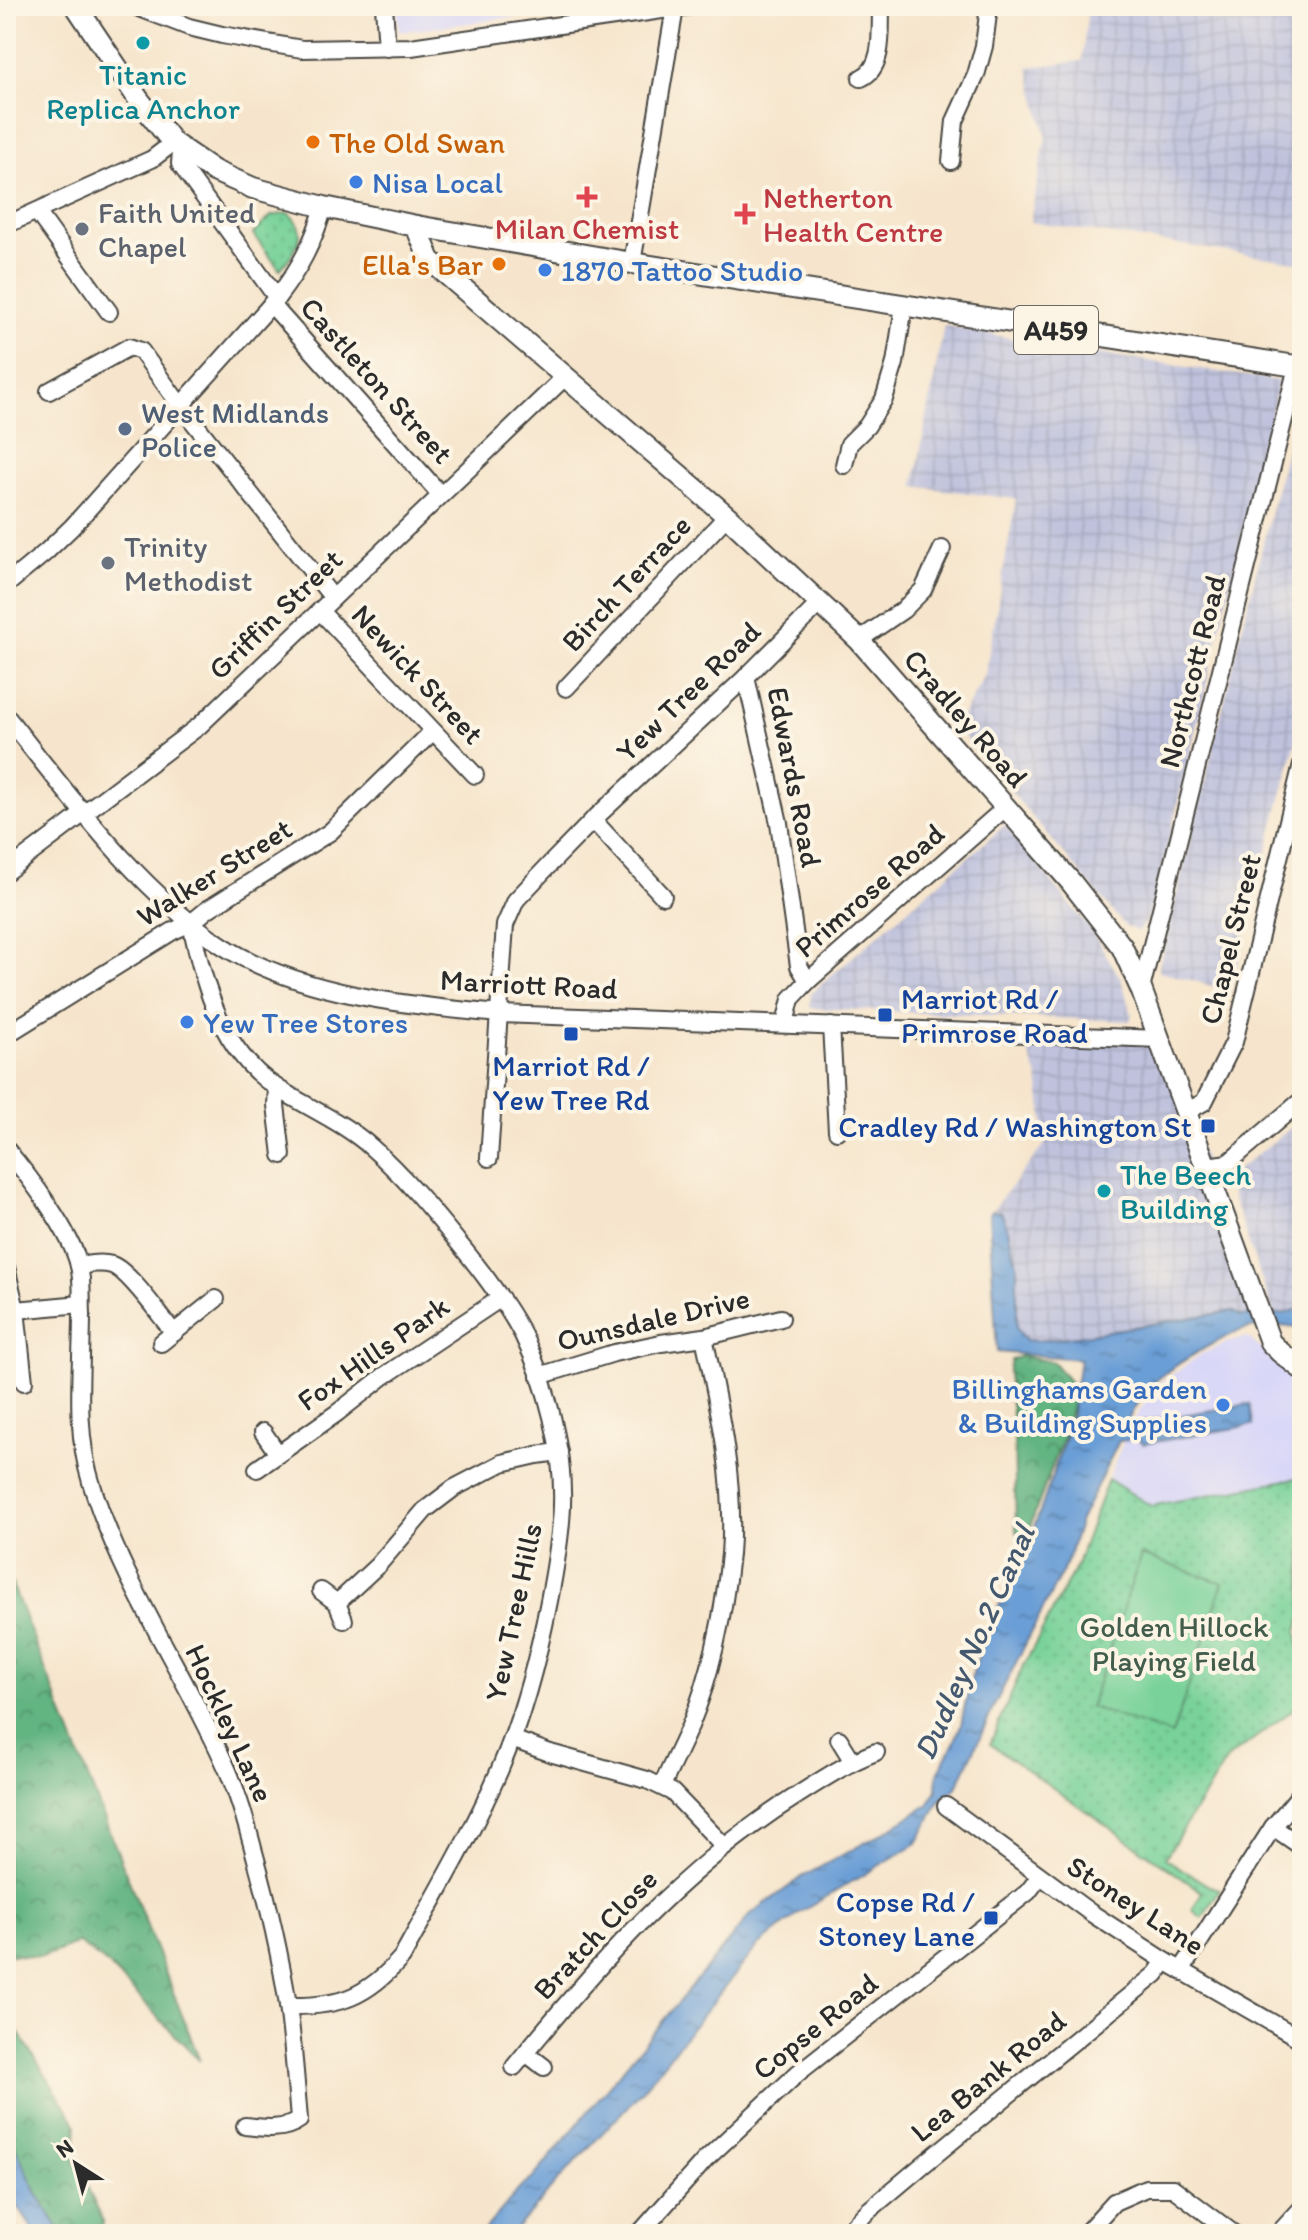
<svg xmlns="http://www.w3.org/2000/svg" width="1308" height="2240" font-family="Itim,sans-serif">
<defs>
<pattern id="industrial-grid" width="8" height="8" patternUnits="userSpaceOnUse" patternTransform="scale(2)"><rect width="8" height="8" fill="#c0c2dd"/><path d="M0 4h8M4 0v8" fill="none" stroke="#a5a7be"/></pattern>
<pattern id="green-dots" width="8" height="8" patternUnits="userSpaceOnUse" patternTransform="scale(2)"><rect width="8" height="8" fill="#78d299"/><path d="M2 2h.1M6 6h.1" fill="none" stroke="#68b484" stroke-width="1.8" stroke-linecap="round"/></pattern>
<pattern id="forest-crowns" width="20" height="18" patternUnits="userSpaceOnUse" patternTransform="scale(2)"><rect width="20" height="18" fill="#62b481"/><path d="M2 6a3 3 0 1 1 6 0M12 15a3 3 0 1 1 6 0" fill="none" stroke="#51936a"/></pattern>
<pattern id="water-ripples" width="26" height="14" patternUnits="userSpaceOnUse" patternTransform="scale(2)"><rect width="26" height="14" fill="#6a9ed6"/><path d="M2 4q2-2 4 0t4 0M15 11q2-2 4 0t4 0" fill="none" stroke="#5781ae"/></pattern>
</defs>
<rect width="100%" height="100%" fill="#fcf5e5"/>
<filter id="ink" filterUnits="userSpaceOnUse"><feTurbulence type="fractalNoise" baseFrequency=".0125" numOctaves="2"/><feDisplacementMap in="SourceGraphic" scale="16" xChannelSelector="R" yChannelSelector="G"/><feConvolveMatrix kernelMatrix="1 2 1 2 8 2 1 2 1" color-interpolation-filters="sRGB"/></filter>
<filter id="wash" filterUnits="userSpaceOnUse"><feTurbulence type="fractalNoise" baseFrequency=".006" numOctaves="4" result="noise"/><feDisplacementMap in="SourceGraphic" scale="32" xChannelSelector="R" yChannelSelector="G"/><feGaussianBlur stdDeviation="1.8" result="paint"/><feColorMatrix in="noise" values="0 0 0 0 0 0 0 0 0 0 0 0 0 0 0 0 0 1.4 0 .05"/><feComposite in="paint" operator="in"/></filter>
<g filter="url(#wash)">
<rect width="100%" height="100%" fill="#f6e5cc"/>
<g fill="#d9d7f8">
<path d="M397,6H599L399,32Z"/>
<path d="M1247,1337L1302,1382V1477L1151,1506L1108,1479L1131,1424L1156,1386L1202,1354L1228,1342Z"/>
</g>
<g fill="url(#industrial-grid)">
<path d="M1088,6H1302V263L1030,222L1046,136L1028,67L1082,61Z"/>
<path d="M944,325L1049,346L1279,381L1172,827L1149,918L1138,931L1125,926L956,727L985,675L1016,499L914,486Z"/>
<path d="M1292,426L1302,429V719L1230,991L1158,971Z"/>
<path d="M1005,825L1091,930L1121,979L1132,1014L1130,1021L810,1008L811,993Z"/>
<path d="M1021,1034L1160,1039L1262,1320L997,1352L989,1214L1046,1143L1038,1077Z"/>
<path d="M1302,1119V1308L1274,1314L1226,1179Z"/>
</g>
<g fill="url(#green-dots)" stroke="#527e62" stroke-width="2">
<path d="M288,213C312,233 295,250 280,270L253,234L271,216Z"/>
<path d="M1302,1477V1619L1297,1631L1302,1664V1703L1228,1758L1165,1858L1209,1886L1220,1889L1202,1918L1192,1910L1202,1892L990,1744L1020,1673L1076,1566L1108,1479L1151,1506Z"/>
</g>
<g fill="url(#forest-crowns)" stroke="#467056" stroke-width="2">
<path d="M1021,1356L1053,1362L1072,1385L1073,1401L1065,1432L1029,1529L1024,1536L1019,1537L1016,1528L1014,1437L1008,1373L1011,1360Z"/>
<path d="M6,1568C69,1733 136,1896 200,2061L110,1967L79,1943L42,1957L6,1954Z"/>
<path d="M6,2012L77,2125L75,2162L103,2220L102,2234H62L36,2192L6,2126Z"/>
</g>
<path fill="#78d299" stroke="#527e62" stroke-width="2" d="M1141,1555L1223,1583L1172,1735L1090,1707Z"/>
<g fill="url(#water-ripples)" stroke="#4a6480" stroke-width="2">
<path d="M992,1211L1001,1212L1008,1230L1017,1265V1329L1026,1340L1036,1341L1078,1336L1232,1311L1241,1316L1282,1314L1302,1308V1327C1284,1326 1264,1325 1246,1329C1235,1331 1223,1339 1212,1344C1172,1366 1141,1384 1125,1428L1133,1429L1140,1422L1250,1404L1253,1425L1143,1444L1137,1439L1119,1441L1080,1520L1067,1562L996,1702L961,1779L955,1789L941,1799L917,1843L799,1913L757,1947L639,2094L565,2173L512,2234H481L520,2188L533,2178L751,1914L802,1877L881,1834L928,1805L937,1790L938,1773L954,1743L961,1725L969,1685L983,1642L997,1609L1009,1589L1008,1575L1024,1552L1040,1512L1071,1420L1080,1359L997,1352L989,1214Z"/>
<path d="M6,2126L36,2192L62,2234H36L6,2189Z"/>
</g>
</g>
<g filter="url(#ink)">
<g fill="none" stroke-linecap="round" stroke-linejoin="round">
<defs>
<g id="minor">
<path d="M134,6L189,27L222,35L302,49L411,47L689,6"/>
<path d="M384,6L387,48"/>
<path d="M861,78C885,68 880,28 881,6"/>
<path d="M181,150L180,164L277,298"/>
<path d="M951,161L955,121L976,75L984,46L989,6"/>
<path d="M37,212L109,312"/>
<path d="M6,225L152,159L173,143"/>
<path d="M632,263L675,8"/>
<path d="M271,304L440,494"/>
<path d="M49,391L129,347L141,351L180,405L333,598"/>
<path d="M844,465L849,444L867,426L884,399L895,363L904,306"/>
<path d="M6,585L46,552L72,527L277,298C300,268 313,243 324,207"/>
<path d="M320,611L475,775"/>
<path d="M859,640L903,610L923,590L942,549"/>
<path d="M746,677L779,823L799,966L808,981"/>
<path d="M566,688L727,516"/>
<path d="M6,716C69,795 138,891 223,946C300,995 410,1006 500,1014L1160,1039"/>
<path d="M593,820L663,896"/>
<path d="M6,872L199,726L566,376"/>
<path d="M191,923C203,984 222,1054 279,1089C309,1108 344,1123 371,1147C403,1175 430,1208 457,1241C481,1270 505,1301 523,1335C547,1384 564,1450 562,1505C561,1537 555,1570 549,1601C538,1658 523,1716 500,1769C472,1834 435,1896 402,1957C367,1997 340,2007 288,2006"/>
<path d="M1141,989L1297,367"/>
<path d="M785,1024L791,999L808,981L1005,808"/>
<path d="M831,1026L837,1131"/>
<path d="M6,1035L173,931L191,923L208,909L330,832L432,732"/>
<path d="M277,1088L276,1105L282,1155"/>
<path d="M1186,1112L1204,1102L1234,1042L1302,764"/>
<path d="M6,1149C28,1175 72,1233 79,1266C83,1281 81,1299 82,1314C82,1370 74,1428 91,1482C122,1585 186,1674 228,1771C239,1797 247,1825 254,1852C268,1902 280,1954 288,2005C293,2043 296,2082 299,2120C284,2131 263,2128 245,2126"/>
<path d="M489,1158L505,925L516,900L551,863L593,820L746,677L821,602"/>
<path d="M1207,1166L1228,1163L1302,1100"/>
<path d="M79,1266C90,1264 101,1262 112,1265C129,1271 161,1317 174,1333"/>
<path d="M6,1267L16,1310L24,1382"/>
<path d="M16,1310L81,1304"/>
<path d="M161,1343L216,1299"/>
<path d="M539,1376L614,1353L661,1343L704,1337L781,1318"/>
<path d="M263,1432L278,1454"/>
<path d="M257,1469L337,1413L384,1376L501,1298"/>
<path d="M321,1591L337,1603L344,1620"/>
<path d="M337,1603L378,1565L425,1510L454,1488L502,1463L537,1455L559,1452"/>
<path d="M512,1739L550,1753L647,1780L672,1792L724,1846"/>
<path d="M839,1739L852,1760"/>
<path d="M662,1786C671,1766 681,1746 690,1726C712,1673 724,1612 730,1554C736,1483 719,1407 704,1337"/>
<path d="M946,1806L1091,1913L1165,1961L1302,2040"/>
<path d="M1273,1827L1302,1847"/>
<path d="M1182,1969L1273,1827L1302,1792"/>
<path d="M526,2053L544,2067"/>
<path d="M514,2067C599,1962 685,1865 801,1793C826,1777 849,1762 876,1752"/>
<path d="M639,2234L705,2160L798,2073L1028,1892L1040,1876"/>
<path d="M845,2234L868,2211L924,2164L1156,1974L1165,1961"/>
<path d="M1085,2234L1114,2202L1146,2188H1173L1234,2234"/>
<path d="M1278,2234L1302,2208"/>
</g>
<g id="major">
<path d="M76,6L139,100L173,143L214,171L253,188L324,207L416,226L632,263L1302,367"/>
<path d="M416,226L430,260L727,516L859,640L1071,882L1122,947L1141,989L1270,1342L1280,1352L1302,1369"/>
</g>
</defs>
<use href="#minor" stroke="#494743" stroke-width="20"/>
<use href="#major" stroke="#494743" stroke-width="24"/>
<use href="#minor" stroke="#fff" stroke-width="16"/>
<use href="#major" stroke="#fff" stroke-width="20"/>
</g>
</g>
<g fill="#0f9aa8" stroke="#fcf5e5" stroke-width="3">
<circle cx="143" cy="43" r="8"/>
<circle cx="1104" cy="1191" r="8"/>
</g>
<g fill="#e8710a" stroke="#fcf5e5" stroke-width="3">
<circle cx="313" cy="142" r="8"/>
<circle cx="499" cy="264" r="8"/>
</g>
<g fill="#3f7fe0" stroke="#fcf5e5" stroke-width="3">
<circle cx="356" cy="182" r="8"/>
<circle cx="545" cy="270" r="8"/>
<circle cx="187" cy="1022" r="8"/>
<circle cx="1223" cy="1405" r="8"/>
</g>
<g fill="#e0444e" stroke="#fcf5e5" stroke-width="3">
<path d="M583 185h8v8h8v8h-8v8h-8v-8h-8v-8h8z"/>
<path d="M741 202h8v8h8v8h-8v8h-8v-8h-8v-8h8z"/>
</g>
<g fill="#6b7280" stroke="#fcf5e5" stroke-width="3">
<circle cx="82" cy="229" r="8"/>
<circle cx="108" cy="563" r="8"/>
</g>
<circle fill="#5c6f8a" stroke="#fcf5e5" stroke-width="3" cx="125" cy="429" r="8"/>
<g fill="#1a4fb4" stroke="#fcf5e5" stroke-width="3">
<rect x="877" y="1007" width="16" height="16" rx="4"/>
<rect x="563" y="1026" width="16" height="16" rx="4"/>
<rect x="1200" y="1118" width="16" height="16" rx="4"/>
<rect x="983" y="1910" width="16" height="16" rx="4"/>
</g>
<g text-anchor="middle" dominant-baseline="central" stroke-width="8" stroke-linejoin="round" paint-order="stroke">
<rect fill="#fcf5e5" stroke="#6a6863" stroke-width="2" x="1014" y="306" width="84" height="48" rx="6"/>
<g font-size="28" font-weight="bold" fill="#2b2b2b">
<text x="1056" y="330">A459</text>
</g>
<g font-size="30" fill="#0d838f" stroke="#fcf5e5">
<text x="143" y="74">Titanic<tspan x="143" dy="34">Replica Anchor</tspan></text>
<text x="1120" y="1174" text-anchor="start">The Beech<tspan x="1120" dy="34">Building</tspan></text>
</g>
<g font-size="30" fill="#c56008" stroke="#fcf5e5" text-anchor="start">
<text x="329" y="142">The Old Swan</text>
<text x="483" y="264" text-anchor="end">Ella's Bar</text>
</g>
<g font-size="30" fill="#366cbe" stroke="#fcf5e5" text-anchor="start">
<text x="372" y="182">Nisa Local</text>
<text x="561" y="270">1870 Tattoo Studio</text>
<text x="203" y="1022">Yew Tree Stores</text>
<text x="1207" y="1388" text-anchor="end">Billinghams Garden<tspan x="1207" dy="34">&amp; Building Supplies</tspan></text>
</g>
<g font-size="30" fill="#be3a42" stroke="#fcf5e5" text-anchor="start">
<text x="763" y="197">Netherton<tspan x="763" dy="34">Health Centre</tspan></text>
<text x="587" y="228" text-anchor="middle">Milan Chemist</text>
</g>
<g font-size="30" fill="#5b616d" stroke="#fcf5e5" text-anchor="start">
<text x="98" y="212">Faith United<tspan x="98" dy="34">Chapel</tspan></text>
<text x="124" y="546">Trinity<tspan x="124" dy="34">Methodist</tspan></text>
</g>
<g font-size="30" fill="#2b2b2b" stroke="#fcf5e5">
<text transform="translate(377 380) rotate(48)">Castleton Street</text>
<text transform="translate(626 583) rotate(-47)">Birch Terrace</text>
<text transform="translate(275 614) rotate(-44)">Griffin Street</text>
<text transform="translate(1192 671) rotate(-76)">Northcott Road</text>
<text transform="translate(418 674) rotate(47)">Newick Street</text>
<text transform="translate(688 691) rotate(-44)">Yew Tree Road</text>
<text transform="translate(966 718) rotate(49)">Cradley Road</text>
<text transform="translate(795 777) rotate(79)">Edwards Road</text>
<text transform="translate(214 872) rotate(-32)">Walker Street</text>
<text transform="translate(869 890) rotate(-41)">Primrose Road</text>
<text transform="translate(1230 939) rotate(-76)">Chapel Street</text>
<text transform="translate(529 984) rotate(3)">Marriott Road</text>
<text transform="translate(653 1319) rotate(-13)">Ounsdale Drive</text>
<text transform="translate(373 1353) rotate(-35)">Fox Hills Park</text>
<text transform="translate(513 1612) rotate(-78)">Yew Tree Hills</text>
<text transform="translate(230 1723) rotate(65)">Hockley Lane</text>
<text transform="translate(1136 1905) rotate(33)">Stoney Lane</text>
<text transform="translate(595 1934) rotate(-47)">Bratch Close</text>
<text transform="translate(815 2026) rotate(-39)">Copse Road</text>
<text transform="translate(988 2076) rotate(-39)">Lea Bank Road</text>
</g>
<g font-size="30" fill="#4e5e75" stroke="#fcf5e5" text-anchor="start">
<text x="141" y="412">West Midlands<tspan x="141" dy="34">Police</tspan></text>
</g>
<g font-size="30" fill="#164399" stroke="#fcf5e5" text-anchor="end">
<text x="901" y="998" text-anchor="start">Marriot Rd /<tspan x="901" dy="34">Primrose Road</tspan></text>
<text x="571" y="1065" text-anchor="middle">Marriot Rd /<tspan x="571" dy="34">Yew Tree Rd</tspan></text>
<text x="1192" y="1126">Cradley Rd / Washington St</text>
<text x="975" y="1901">Copse Rd /<tspan x="975" dy="34">Stoney Lane</tspan></text>
</g>
<g font-size="30" fill="#425d4c" stroke="#fcf5e5">
<text x="1174" y="1626">Golden Hillock<tspan x="1174" dy="34">Playing Field</tspan></text>
</g>
<g font-size="32" font-style="italic" fill="#44596f" stroke="#fcf5e5">
<text transform="translate(974 1642) rotate(-66)">Dudley No.2 Canal</text>
</g>
</g>
<rect width="1308" height="2240" fill="none" stroke="#fcf5e5" stroke-width="32"/>
<g transform="translate(76 2164) rotate(324)" stroke="#fcf5e5" stroke-width="6" paint-order="stroke">
<path d="M0-6L14 30L0 20L-14 30Z" fill="#2b2b2b"/>
<text y="-12" font-size="22" font-weight="bold" text-anchor="middle" fill="#2b2b2b">N</text>
</g>
</svg>
